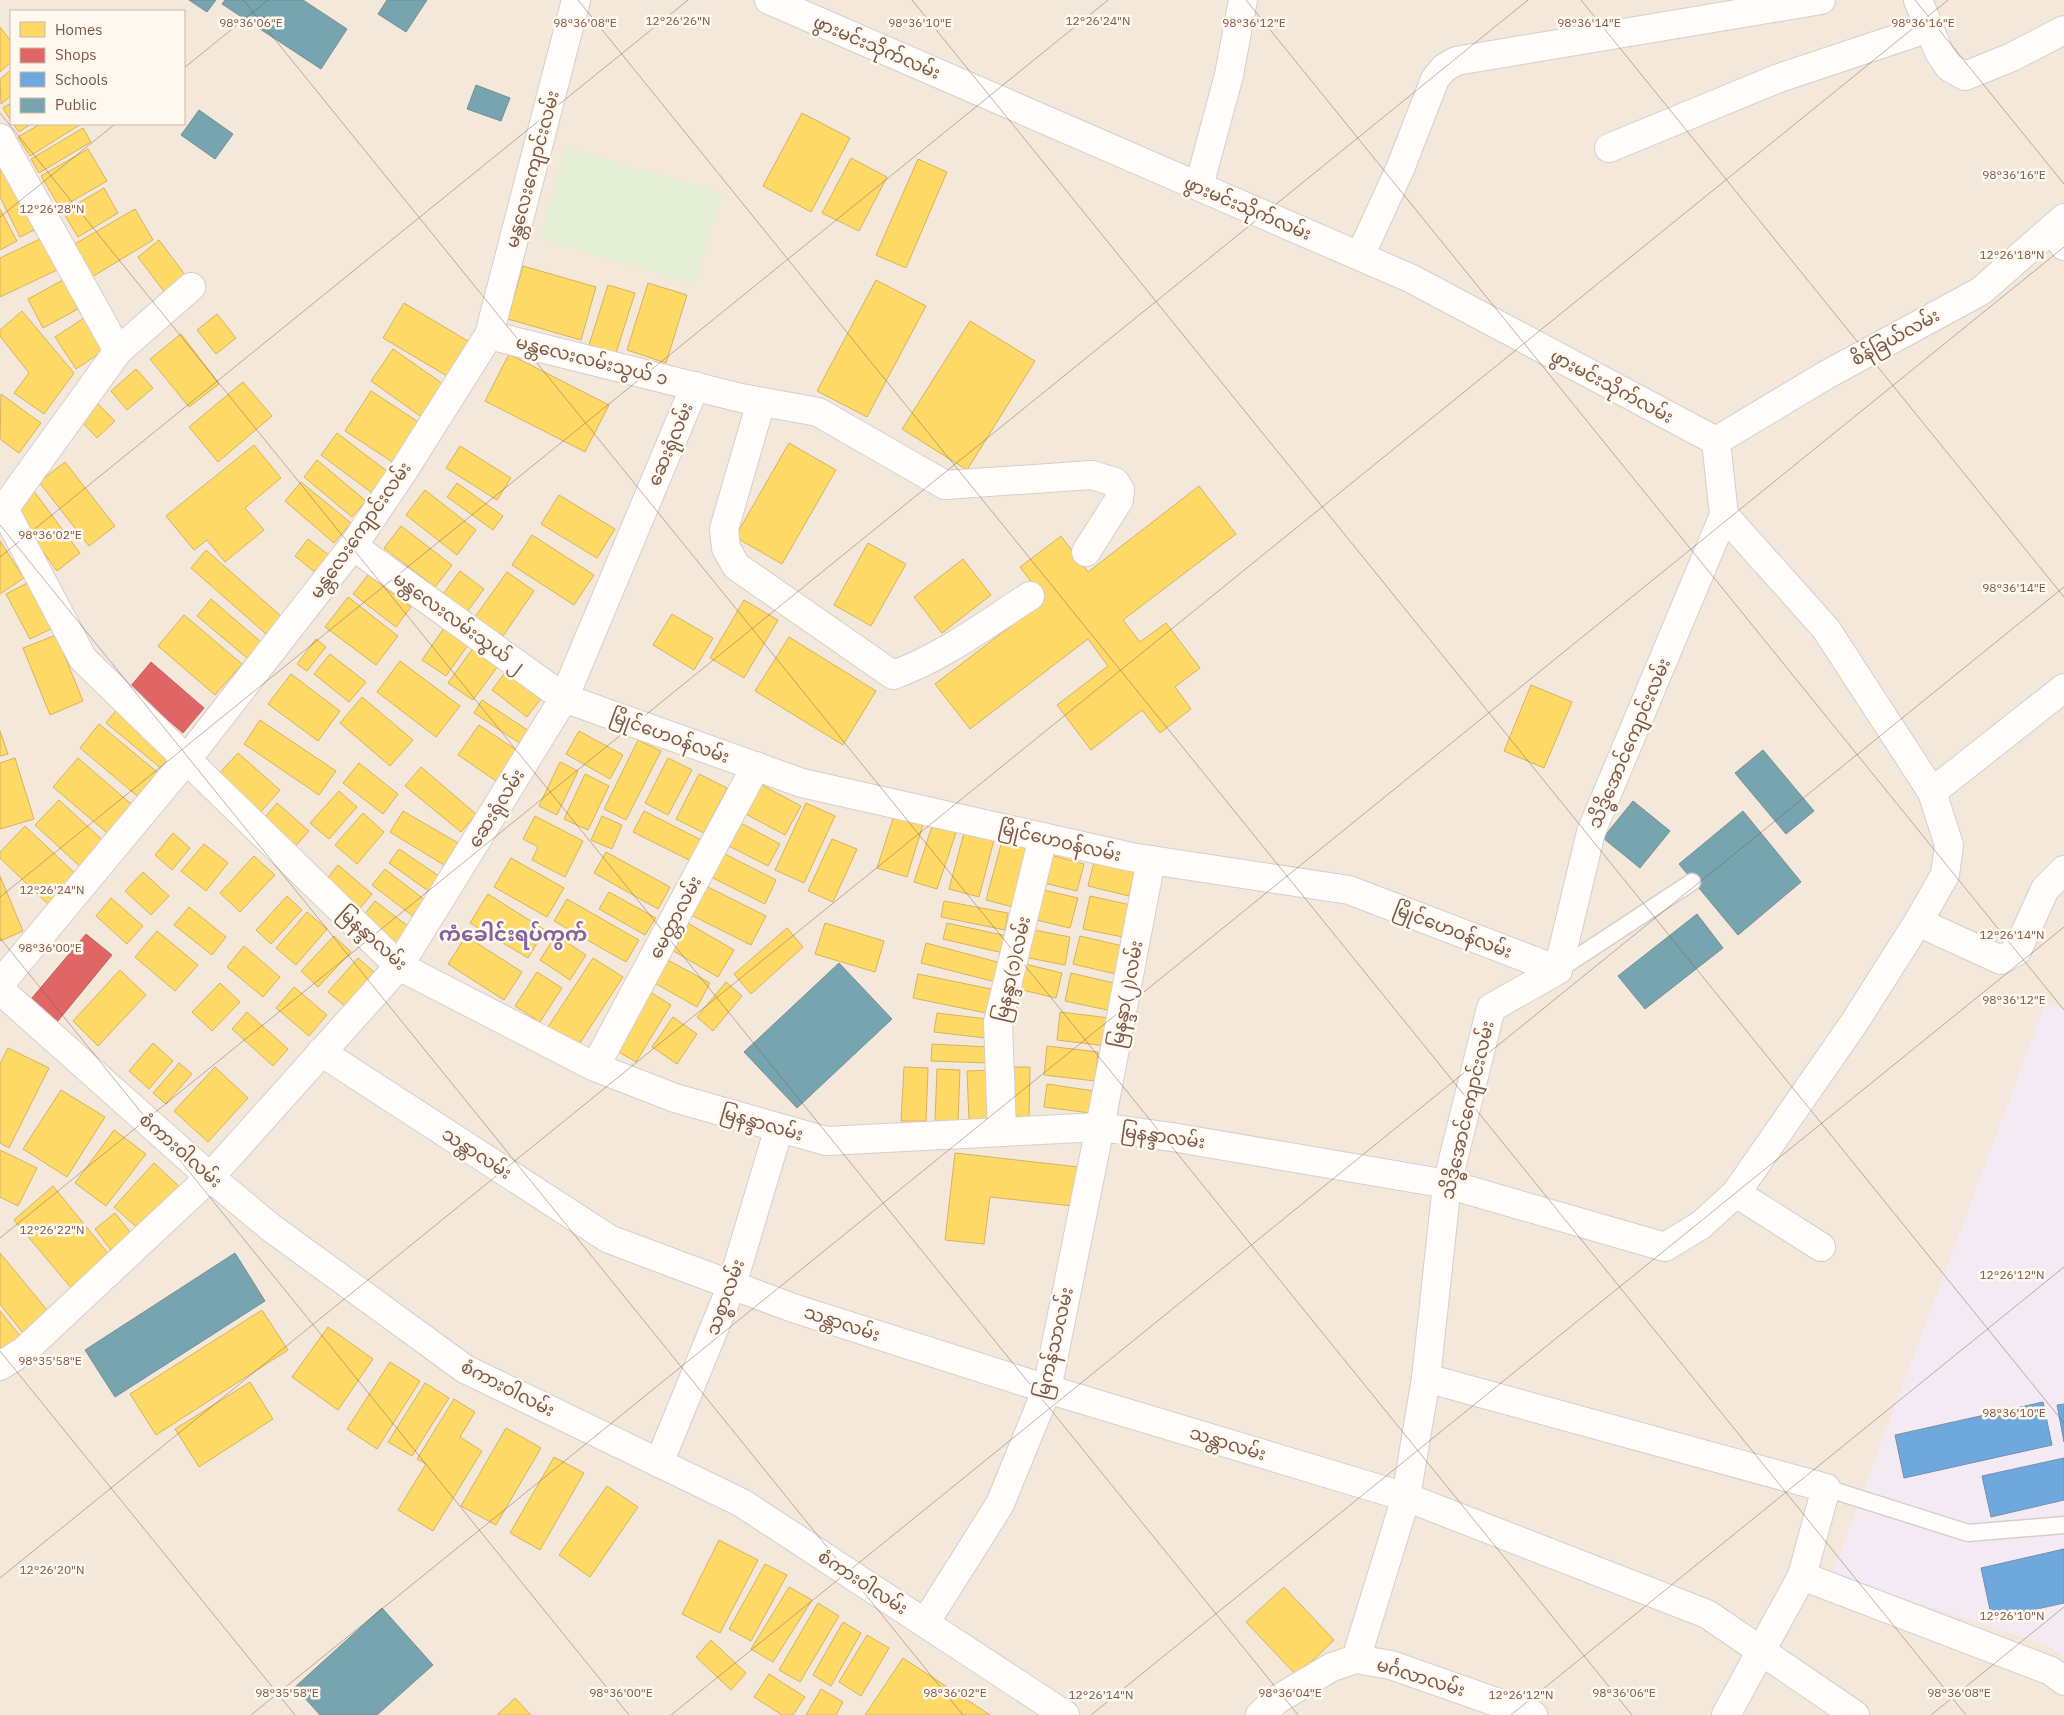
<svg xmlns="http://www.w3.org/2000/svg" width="2064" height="1715" font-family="'IBM Plex Sans','Noto Sans Myanmar',sans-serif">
<rect width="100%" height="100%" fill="#f8f3eb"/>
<path fill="#f4e8db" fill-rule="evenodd" d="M0,0H2064V1715H0ZM11,11H184V124H11Z"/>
<path fill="#f4eaf3" d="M2045,1004L2064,1009V1657L2047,1645L1832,1575Z"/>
<path fill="#e5efd5" d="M566,147L722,193L695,285L539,238Z"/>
<g fill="#ffd966" stroke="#d7b25d">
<path d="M0,27L11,41V62L0,72Z"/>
<path d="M11,70V96L1,104L0,79Z"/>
<path d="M11,103V121L3,108Z"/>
<path d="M802,113L850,138L811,212L763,186Z"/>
<path d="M13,124H31L19,132Z"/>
<path d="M40,124H81L30,156L18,137Z"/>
<path d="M83,128L91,142L39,173L31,159Z"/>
<path d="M88,149L107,181L60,208L41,176Z"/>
<path d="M851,158L887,177L859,231L822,213Z"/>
<path d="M918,159L947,172L906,268L876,255Z"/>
<path d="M0,165L40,227L20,237L0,197Z"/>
<path d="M104,188L118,213L78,237L63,212Z"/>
<path d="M0,209L17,241L0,250Z"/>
<path d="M135,209L153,240L92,277L73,245Z"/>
<path d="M42,238L57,270L0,297V258Z"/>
<path d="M159,240L192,284L171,301L138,257Z"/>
<path d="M523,266L596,287L581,340L508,319Z"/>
<path d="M63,280L78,309L43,328L28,299Z"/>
<path d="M876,280L926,306L867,417L817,391Z"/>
<path d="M648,283L687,295L666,363L627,350Z"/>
<path d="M608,285L635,293L616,353L589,345Z"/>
<path d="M404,303L473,344L452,379L383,338Z"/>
<path d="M22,311L74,373L44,414L14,393L29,373L0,336V330Z"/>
<path d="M217,314L236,338L216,354L197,330Z"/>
<path d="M84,318L106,349L76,369L55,337Z"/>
<path d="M970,321L1035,361L967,470L902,429Z"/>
<path d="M181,334L219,384L189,407L150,359Z"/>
<path d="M393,349L446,386L423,418L371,381Z"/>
<path d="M509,354L609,405L585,452L485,401Z"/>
<path d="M136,369L153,388L127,410L111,391Z"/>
<path d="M243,382L272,416L218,462L189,427Z"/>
<path d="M371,391L420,423L394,463L345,431Z"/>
<path d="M1,394L41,423L19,453L0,439Z"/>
<path d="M96,402L115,421L97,438L79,419Z"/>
<path d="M337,433L388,472L372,493L321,455Z"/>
<path d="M789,443L836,470L782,564L735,537Z"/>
<path d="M254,445L281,478L245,508L264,530L225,562L207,540L194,550L166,516Z"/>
<path d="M460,446L511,478L497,500L446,468Z"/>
<path d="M317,460L366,501L352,517L304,477Z"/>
<path d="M65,462L115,526L89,546L39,482Z"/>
<path d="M301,482L351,523L334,543L285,501Z"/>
<path d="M457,483L503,516L493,530L447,497Z"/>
<path d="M1199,486L1236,534L1123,620L1140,642L1166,623L1200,668L1175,687L1191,709L1160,733L1142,710L1091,750L1057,705L1108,666L1088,639L970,729L935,684L1045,600L1020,567L1061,536L1088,572Z"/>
<path d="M33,490L80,553L57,571L10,507Z"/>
<path d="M425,490L476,530L457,555L406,515Z"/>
<path d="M559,495L615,529L597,558L541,524Z"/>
<path d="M401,526L452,565L435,587L384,548Z"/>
<path d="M532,535L594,575L574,605L512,565Z"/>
<path d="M308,539L330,556L317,574L295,556Z"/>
<path d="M0,541L24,578L0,594Z"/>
<path d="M868,543L906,564L871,626L834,605Z"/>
<path d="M206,550L281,616L266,634L191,568Z"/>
<path d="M963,559L991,595L942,633L914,597Z"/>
<path d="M460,571L484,589L467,612L443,594Z"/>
<path d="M507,572L534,591L503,636L475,617Z"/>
<path d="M368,575L411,607L396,627L353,594Z"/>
<path d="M33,580L57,626L30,639L6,594Z"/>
<path d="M348,597L398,636L376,665L325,627Z"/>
<path d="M211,599L261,642L247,658L197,616Z"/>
<path d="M744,600L778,620L744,678L710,658Z"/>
<path d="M672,614L713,638L694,670L653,645Z"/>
<path d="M184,615L242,664L215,695L158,646Z"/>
<path d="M444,628L468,645L446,676L422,660Z"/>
<path d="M56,635L83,701L50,715L23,648Z"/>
<path d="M789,637L876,691L843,745L755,691Z"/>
<path d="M316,639L326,647L307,671L297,664Z"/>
<path d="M473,648L498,666L473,700L448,683Z"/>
<path d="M330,654L366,682L349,702L314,674Z"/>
<path d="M400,661L460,706L436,737L377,692Z"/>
<path d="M507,670L542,697L527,717L492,690Z"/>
<path d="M291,674L340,711L318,741L268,704Z"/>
<path d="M1531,685L1572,702L1544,768L1504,751Z"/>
<path d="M362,697L413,740L390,766L340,723Z"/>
<path d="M482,700L529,731L521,744L474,713Z"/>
<path d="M117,709L174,756L163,770L106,723Z"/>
<path d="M260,720L336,771L319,795L244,744Z"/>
<path d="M99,724L162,776L142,800L80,748Z"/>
<path d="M479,725L521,753L499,783L458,755Z"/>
<path d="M0,731L8,754L0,756Z"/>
<path d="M579,731L623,755L610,779L566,754Z"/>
<path d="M638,740L661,751L626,820L604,809Z"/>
<path d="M238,753L280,790L259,814L216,777Z"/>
<path d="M15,758L34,819L0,829V763Z"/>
<path d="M78,758L137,809L112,837L53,787Z"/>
<path d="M668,758L692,770L668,815L645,803Z"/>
<path d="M560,762L578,771L557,815L539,806Z"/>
<path d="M359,763L398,794L383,814L343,783Z"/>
<path d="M421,767L476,814L461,832L405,786Z"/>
<path d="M585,774L609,786L588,830L564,819Z"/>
<path d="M699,774L727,788L704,833L676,819Z"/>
<path d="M758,783L801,806L785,835L742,812Z"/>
<path d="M339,791L357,807L329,839L310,823Z"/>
<path d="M59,800L109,846L86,872L35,825Z"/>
<path d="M277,803L309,831L292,850L260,823Z"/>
<path d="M806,803L835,816L804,883L775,870Z"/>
<path d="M896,809L925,818L907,877L877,868Z"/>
<path d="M403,811L458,843L444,865L390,832Z"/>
<path d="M644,811L703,841L693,862L633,832Z"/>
<path d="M363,813L384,832L357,864L335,845Z"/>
<path d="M535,816L583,841L565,877L532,860L538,847L523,839Z"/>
<path d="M602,816L622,825L612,849L591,840Z"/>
<path d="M741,823L780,844L768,866L729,846Z"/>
<path d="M933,823L957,830L937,889L914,882Z"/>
<path d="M25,826L80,878L52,908L0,858V852Z"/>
<path d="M173,833L190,848L172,870L155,855Z"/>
<path d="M964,833L994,840L979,897L949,889Z"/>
<path d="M832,839L857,849L833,902L808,891Z"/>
<path d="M1002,841L1033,849L1017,908L986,900Z"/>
<path d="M204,844L228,863L206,891L181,871Z"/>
<path d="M399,849L445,880L434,895L389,863Z"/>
<path d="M606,852L670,887L658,909L594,873Z"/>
<path d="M723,853L776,880L765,904L711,877Z"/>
<path d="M1043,853L1084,864L1077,891L1036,881Z"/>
<path d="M254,856L275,875L240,912L220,893Z"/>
<path d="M511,858L564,888L547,917L494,887Z"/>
<path d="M1095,858L1136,868L1129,896L1088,886Z"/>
<path d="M338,865L372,894L355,914L320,887Z"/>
<path d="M385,869L430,904L418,920L372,885Z"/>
<path d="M143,872L169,896L151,915L125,891Z"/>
<path d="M0,876L23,931L0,941Z"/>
<path d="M706,886L766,916L751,945L691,915Z"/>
<path d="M1031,887L1078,898L1070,928L1024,917Z"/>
<path d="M609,892L656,918L645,935L599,909Z"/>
<path d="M488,894L545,930L528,958L470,923Z"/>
<path d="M287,896L302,910L271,944L256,930Z"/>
<path d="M1090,896L1135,906L1128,938L1083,929Z"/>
<path d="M111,898L143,926L127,944L96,916Z"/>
<path d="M567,899L639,940L626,962L554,921Z"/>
<path d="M375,901L413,930L398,949L360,920Z"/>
<path d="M944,901L1008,913L1005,930L941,917Z"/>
<path d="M189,907L226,937L212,955L174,925Z"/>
<path d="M307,912L327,929L296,965L276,948Z"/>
<path d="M686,922L734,950L718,977L670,949Z"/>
<path d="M825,923L884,941L875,972L815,954Z"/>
<path d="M947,923L1007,936L1003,953L943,939Z"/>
<path d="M787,928L803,947L751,994L734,974Z"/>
<path d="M1024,928L1070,937L1065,965L1019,956Z"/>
<path d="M157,931L198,965L175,991L135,957Z"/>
<path d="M556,935L586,955L570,980L540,960Z"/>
<path d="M334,936L351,952L318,987L301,971Z"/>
<path d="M466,936L522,972L504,1000L448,964Z"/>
<path d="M1080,936L1127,947L1120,975L1073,964Z"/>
<path d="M926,943L1001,963L996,982L921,963Z"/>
<path d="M244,946L280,977L263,997L227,967Z"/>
<path d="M358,958L375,973L346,1007L328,992Z"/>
<path d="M593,958L623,977L578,1046L548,1027Z"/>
<path d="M666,959L710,983L697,1007L653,982Z"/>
<path d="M1021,963L1062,973L1056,998L1014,988Z"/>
<path d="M120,970L146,995L98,1046L73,1021Z"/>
<path d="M537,972L562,988L540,1022L515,1006Z"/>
<path d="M1071,973L1118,984L1112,1011L1065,1001Z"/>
<path d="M918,974L991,989L986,1013L913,998Z"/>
<path d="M726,982L742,996L713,1031L697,1017Z"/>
<path d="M220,983L240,1002L212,1031L192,1012Z"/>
<path d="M294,987L327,1015L309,1036L276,1008Z"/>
<path d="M647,990L671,1005L636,1062L612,1048Z"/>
<path d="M247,1012L288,1049L273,1066L232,1029Z"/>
<path d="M1060,1012L1110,1018L1107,1046L1057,1040Z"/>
<path d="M937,1013L987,1019L985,1038L934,1032Z"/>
<path d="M673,1017L697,1034L677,1064L652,1047Z"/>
<path d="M153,1043L173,1061L149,1089L129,1071Z"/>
<path d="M932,1044L989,1047L988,1063L931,1061Z"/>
<path d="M1047,1046L1098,1052L1095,1081L1044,1075Z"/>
<path d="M8,1048L49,1068L9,1148L0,1143V1064Z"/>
<path d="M179,1063L192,1074L166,1104L153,1093Z"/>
<path d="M215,1067L248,1098L208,1142L174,1111Z"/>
<path d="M904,1067L928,1068L926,1121H901Z"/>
<path d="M1009,1067H1030L1029,1117H1008Z"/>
<path d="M937,1069L960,1070L958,1122L935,1121Z"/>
<path d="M993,1070L996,1119L969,1121L967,1071Z"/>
<path d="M1047,1084L1094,1091L1090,1113L1044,1107Z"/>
<path d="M61,1090L105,1117L67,1177L23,1149Z"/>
<path d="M114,1130L146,1154L106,1206L75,1183Z"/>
<path d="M0,1150L37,1168L18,1206L0,1197Z"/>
<path d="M955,1153L1078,1167L1073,1206L990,1197L984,1244L945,1240Z"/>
<path d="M154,1163L182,1189L142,1232L114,1207Z"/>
<path d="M53,1186L111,1257L72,1289L14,1220Z"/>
<path d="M115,1213L137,1241L116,1257L95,1229Z"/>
<path d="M0,1253L52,1316L26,1337L0,1304Z"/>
<path d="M262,1310L288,1350L156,1435L130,1394Z"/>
<path d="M0,1311L21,1337L0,1354Z"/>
<path d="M328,1327L373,1359L338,1410L292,1377Z"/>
<path d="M390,1362L420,1381L377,1449L347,1429Z"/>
<path d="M250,1382L273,1419L199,1467L175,1429Z"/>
<path d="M425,1383L449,1398L412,1456L388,1442Z"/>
<path d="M454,1399L475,1412L460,1437L482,1451L433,1531L398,1510L426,1464L417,1459Z"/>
<path d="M506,1428L541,1448L496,1525L461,1506Z"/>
<path d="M554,1457L584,1473L540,1550L510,1533Z"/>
<path d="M607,1486L638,1507L590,1577L559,1555Z"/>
<path d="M719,1540L758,1560L720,1633L682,1614Z"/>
<path d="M765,1564L787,1575L751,1641L729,1629Z"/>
<path d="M789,1587L812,1600L773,1662L751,1649Z"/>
<path d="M1284,1587L1334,1640L1297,1676L1246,1622Z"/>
<path d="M818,1603L839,1616L800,1682L779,1670Z"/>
<path d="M843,1622L861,1633L831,1686L813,1675Z"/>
<path d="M867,1635L889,1648L861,1696L839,1682Z"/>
<path d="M711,1640L746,1673L731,1690L696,1657Z"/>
<path d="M903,1658L990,1715H865Z"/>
<path d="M769,1674L805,1697L793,1715H782L754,1697Z"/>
<path d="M821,1689L843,1702L836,1715H806Z"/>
<path d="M515,1698L531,1715H497Z"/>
</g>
<g fill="#e06666" stroke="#c1625d">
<path d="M151,662L204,708L183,733L130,687Z"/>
<path d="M86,934L112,955L53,1027L26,1005Z"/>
</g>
<g fill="#6fa8dc" stroke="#7290b0">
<path d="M2043,1402L2052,1445L1904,1478L1895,1435Z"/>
<path d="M2064,1404V1442L2057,1405Z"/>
<path d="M2064,1458V1500L1991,1517L1982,1476Z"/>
<path d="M2064,1549V1603L1992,1619L1981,1568Z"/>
</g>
<g fill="#76a5af" stroke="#778e90">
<path d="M189,0H216L207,12Z"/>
<path d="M225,0H303L347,29L321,69L222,4Z"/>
<path d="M387,0H427L406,32L378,14Z"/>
<path d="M476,85L510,98L501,121L467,109Z"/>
<path d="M199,110L233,134L215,159L181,135Z"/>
<path d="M1763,750L1814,811L1786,834L1735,773Z"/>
<path d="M1633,801L1670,831L1640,868L1603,838Z"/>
<path d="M1743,811L1801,882L1738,935L1679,864Z"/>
<path d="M1697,914L1723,948L1645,1009L1618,976Z"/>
<path d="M839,963L892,1019L797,1108L744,1052Z"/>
<path d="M235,1253L265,1301L115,1397L85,1350Z"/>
<path d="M382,1608L433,1665L377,1715H320L295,1687Z"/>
</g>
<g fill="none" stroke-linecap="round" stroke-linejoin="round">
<defs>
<g id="service">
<path d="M1558,970L1692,882"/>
<path d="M1826,1488L1968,1533L2064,1525"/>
</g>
<g id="minor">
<path d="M1918,0L1939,52L1949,67L1965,76L2012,57L2064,30"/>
<path d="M0,138L118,351"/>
<path d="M1609,148L1779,78L1929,28"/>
<path d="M1199,186L1229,75L1243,0"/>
<path d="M2052,229L2064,246"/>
<path d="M1360,256L1400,169L1435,79L1444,68L1456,61L1821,0"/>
<path d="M489,335L741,398L818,412L945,485L1092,475L1115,482L1120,490L1119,500L1086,552"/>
<path d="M761,402L724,529L726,548L736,566L893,675C943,657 985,625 1030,596"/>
<path d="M4,509L83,659L399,966L595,1067L675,1098L826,1141L1100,1127L1172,1137L1447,1184L1665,1247L1701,1225L1736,1193L1854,1023L1918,922L1945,875L1949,845L1932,792L1826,629L1724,515"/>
<path d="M0,511L4,509L118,351L191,287"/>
<path d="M353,546L564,698L802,783L1131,857L1349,890L1558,970"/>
<path d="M1932,792L2064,688"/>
<path d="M1918,922L2001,960L2017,951L2045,889L2064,870"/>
<path d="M321,1052L609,1239L793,1308L1047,1389L1406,1497L1707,1614L1855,1715"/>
<path d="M595,1067L756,766"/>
<path d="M1002,1132L998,1022L1043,837"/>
<path d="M1736,1193L1821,1247"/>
<path d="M0,1366L24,1351L210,1177L399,966L564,698L695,386"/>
<path d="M1426,1378L1826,1488L1802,1576L1726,1715"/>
<path d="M659,1463L732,1285L779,1128"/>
<path d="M1802,1576L2051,1671L2064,1681"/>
<path d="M925,1623L1000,1504L1047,1389L1100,1127L1151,860"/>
<path d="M1356,1659L1406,1497L1426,1378L1447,1184L1491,1008L1558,970L1591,832L1724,515L1716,441"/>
</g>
<g id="tertiary">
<path d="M769,0L1412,279L1716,441L1826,375L1981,291L2064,218"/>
<path d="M0,984L187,759L353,546L402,473L489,335L576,0"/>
</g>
<g id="secondary">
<path d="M0,990L210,1177L270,1227L465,1369L742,1503L1065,1715"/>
<path d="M1260,1715L1278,1699L1332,1667L1356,1659L1391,1665L1533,1715"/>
</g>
</defs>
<use href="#service" stroke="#d7cec8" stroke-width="19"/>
<use href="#minor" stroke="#d7cec8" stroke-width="30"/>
<use href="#tertiary" stroke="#d7cec8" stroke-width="30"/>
<use href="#secondary" stroke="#d8cec8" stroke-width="30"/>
<use href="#service" stroke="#fefdfc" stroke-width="16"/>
<use href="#minor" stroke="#fefdfc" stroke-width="28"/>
<use href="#tertiary" stroke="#fefdfc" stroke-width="28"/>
<use href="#secondary" stroke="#fefdfc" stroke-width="28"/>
</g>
<path fill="none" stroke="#795849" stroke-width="1" stroke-opacity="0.45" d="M243,0L1632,1715M578,0L1966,1715M912,0L2064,1423M1246,0L2064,1010M1581,0L2064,597M1915,0L2064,184M184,68L268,0M0,113L1298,1715M0,217L115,124M0,525L963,1715M0,557L688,0M0,897L1108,0M0,938L629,1715M0,1238L1528,0M0,1351L295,1715M0,1578L1948,0M251,1715L2064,247M671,1715L2064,587M1091,1715L2064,927M1511,1715L2064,1267M1931,1715L2064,1607"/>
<g text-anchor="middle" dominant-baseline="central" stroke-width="5" stroke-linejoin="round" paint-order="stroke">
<g font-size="18" fill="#795849" stroke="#fff8ee">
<text transform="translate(877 47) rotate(23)">ဖွားမင်းသိုက်လမ်း</text>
<text transform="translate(532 169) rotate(-75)">မန္တလေးကျောင်းလမ်း</text>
<text transform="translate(1248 208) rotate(23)">ဖွားမင်းသိုက်လမ်း</text>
<text transform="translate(1895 337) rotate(-29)">စိန်ခြယ်လမ်း</text>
<text transform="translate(592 360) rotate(14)">မန္တလေးလမ်းသွယ် ၁</text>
<text transform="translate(1612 386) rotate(28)">ဖွားမင်းသိုက်လမ်း</text>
<text transform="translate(670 444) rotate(-67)">ဆေးရုံလမ်း</text>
<text transform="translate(360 530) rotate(-55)">မန္တလေးကျောင်းလမ်း</text>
<text transform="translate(459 622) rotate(36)">မန္တလေးလမ်းသွယ် ၂</text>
<text transform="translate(670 736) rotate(20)">မြိုင်ဟေဝန်လမ်း</text>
<text transform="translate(1629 743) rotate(-67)">သိဒ္ဓိအောင်ကျောင်းလမ်း</text>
<text transform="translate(496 808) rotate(-58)">ဆေးရုံလမ်း</text>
<text transform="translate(1060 841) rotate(13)">မြိုင်ဟေဝန်လမ်း</text>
<text transform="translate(675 917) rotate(-62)">မေတ္တာလမ်း</text>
<text transform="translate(1453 930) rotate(21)">မြိုင်ဟေဝန်လမ်း</text>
<text transform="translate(373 938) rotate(42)">မြနန္ဒာလမ်း</text>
<text transform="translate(1012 969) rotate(-77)">မြနန္ဒာ(၁)လမ်း</text>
<text transform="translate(1126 994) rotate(-79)">မြနန္ဒာ(၂)လမ်း</text>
<text transform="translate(1467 1110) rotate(-77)">သိဒ္ဓိအောင်ကျောင်းလမ်း</text>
<text transform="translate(762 1123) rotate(16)">မြနန္ဒာလမ်း</text>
<text transform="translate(1163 1136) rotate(8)">မြနန္ဒာလမ်း</text>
<text transform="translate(181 1150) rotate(41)">စံကားဝါလမ်း</text>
<text transform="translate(477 1153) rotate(33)">သန္တာလမ်း</text>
<text transform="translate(725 1297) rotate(-70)">သစ္စာလမ်း</text>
<text transform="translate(842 1323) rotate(18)">သန္တာလမ်း</text>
<text transform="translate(1054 1343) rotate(-77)">မြကန်သာလမ်း</text>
<text transform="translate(508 1388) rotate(27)">စံကားဝါလမ်း</text>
<text transform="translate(1228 1443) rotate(17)">သန္တာလမ်း</text>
<text transform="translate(863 1582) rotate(33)">စံကားဝါလမ်း</text>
<text transform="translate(1421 1677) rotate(17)">မင်္ဂလာလမ်း</text>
</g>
<g font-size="20" font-weight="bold" fill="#87659c" stroke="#fff8ee">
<text x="513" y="933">ကံခေါင်းရပ်ကွက်</text>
</g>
</g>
<g font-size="12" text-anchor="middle" fill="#795849" stroke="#fff8ee" stroke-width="5" stroke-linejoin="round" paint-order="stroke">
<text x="678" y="25">12°26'26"N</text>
<text x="1098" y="25">12°26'24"N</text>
<text x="920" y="27">98°36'10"E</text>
<text x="251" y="27">98°36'06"E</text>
<text x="585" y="27">98°36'08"E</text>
<text x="1254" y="27">98°36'12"E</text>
<text x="1589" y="27">98°36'14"E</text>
<text x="1923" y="27">98°36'16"E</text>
<text x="2014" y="179">98°36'16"E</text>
<text x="52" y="213">12°26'28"N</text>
<text x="2012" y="259">12°26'18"N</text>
<text x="50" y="539">98°36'02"E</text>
<text x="2014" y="592">98°36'14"E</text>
<text x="52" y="894">12°26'24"N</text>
<text x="2012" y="939">12°26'14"N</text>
<text x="50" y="952">98°36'00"E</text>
<text x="2014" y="1004">98°36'12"E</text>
<text x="52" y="1234">12°26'22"N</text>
<text x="2012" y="1279">12°26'12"N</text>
<text x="50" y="1365">98°35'58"E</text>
<text x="2014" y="1417">98°36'10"E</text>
<text x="52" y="1574">12°26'20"N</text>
<text x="2012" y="1620">12°26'10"N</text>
<text x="287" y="1697">98°35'58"E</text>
<text x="621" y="1697">98°36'00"E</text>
<text x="955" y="1697">98°36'02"E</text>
<text x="1290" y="1697">98°36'04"E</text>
<text x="1624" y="1697">98°36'06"E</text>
<text x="1959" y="1697">98°36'08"E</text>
<text x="1101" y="1699">12°26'14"N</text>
<text x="1521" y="1699">12°26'12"N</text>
</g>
<rect x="10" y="10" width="175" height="115" fill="#fff8ee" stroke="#c9b8ac"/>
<rect x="20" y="22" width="25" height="15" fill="#ffd966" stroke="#c9b8ac"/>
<text x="55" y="35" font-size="15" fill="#795849">Homes</text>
<rect x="20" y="48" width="25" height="15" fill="#e06666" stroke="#c9b8ac"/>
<text x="55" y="60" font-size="15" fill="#795849">Shops</text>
<rect x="20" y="72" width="25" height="15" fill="#6fa8dc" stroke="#c9b8ac"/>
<text x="55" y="85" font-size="15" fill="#795849">Schools</text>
<rect x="20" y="98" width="25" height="15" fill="#76a5af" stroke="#c9b8ac"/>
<text x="55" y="110" font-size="15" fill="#795849">Public</text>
</svg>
